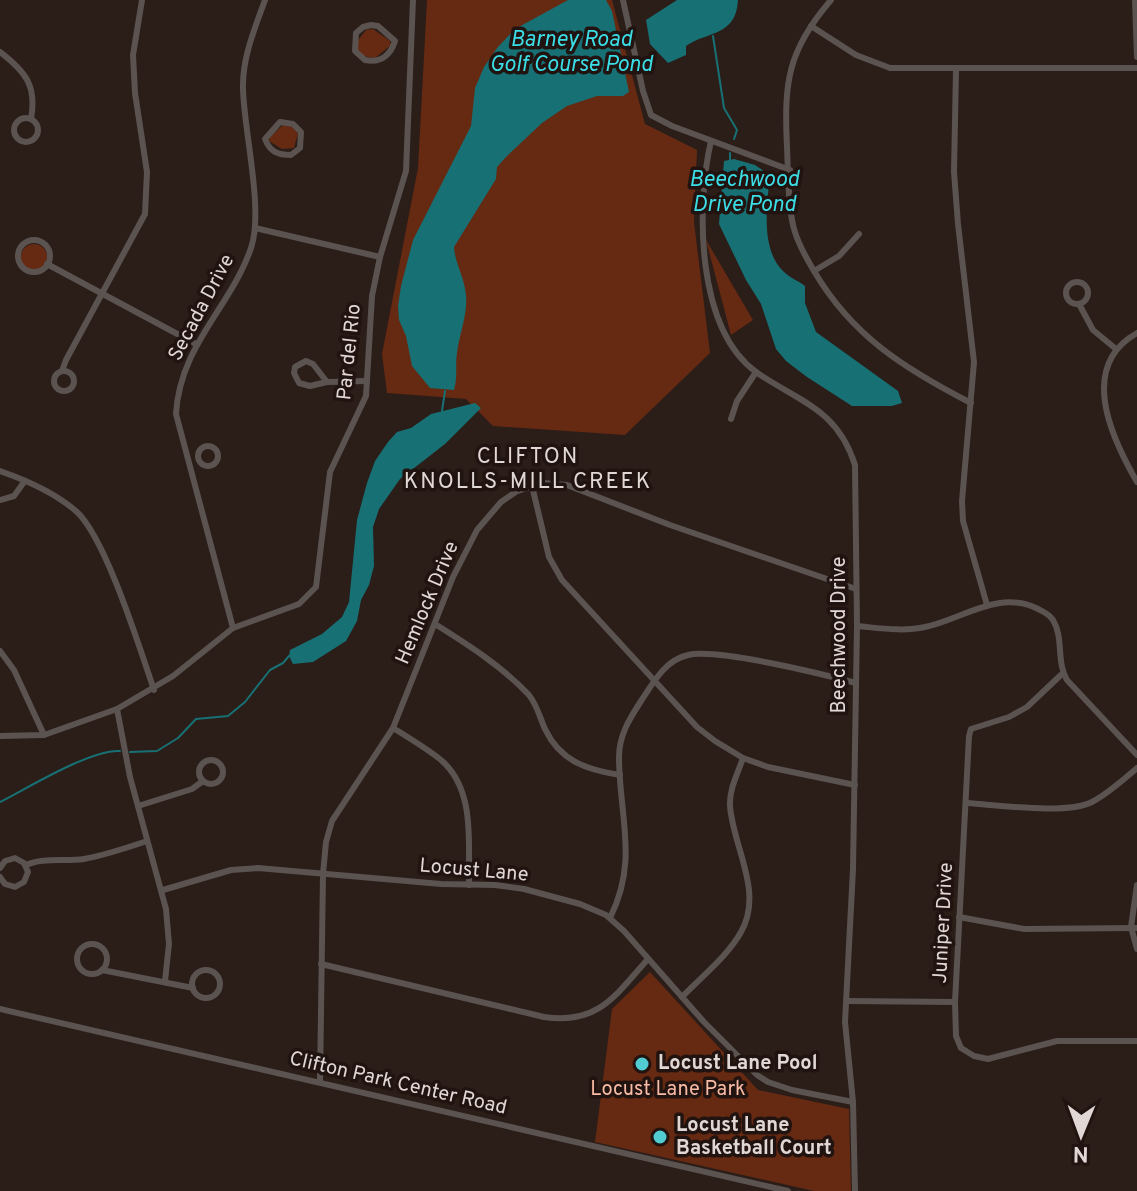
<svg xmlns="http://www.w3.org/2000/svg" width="1137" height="1191" font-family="Overpass,sans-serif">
<rect width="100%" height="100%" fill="#2b1d18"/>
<g fill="#662912">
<path d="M427,0H612L645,124L697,150L694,222L710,353L625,435L493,426L466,399L387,393L382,354L418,168Z"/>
<path d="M373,29L390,41L391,45L375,58C364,57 358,55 356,43L366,30Z"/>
<path d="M283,125L292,127L298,133L294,148L282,149L269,141L270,137Z"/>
<path d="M706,240L753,320L731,335Z"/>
<circle cx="34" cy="257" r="13"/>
<path d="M650,972L758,1090L849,1109L851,1191H814L595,1142L612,1009Z"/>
</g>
<g fill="#177074">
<path d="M568,0H606L612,11L629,92L623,96H597L567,106L542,123L506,157L497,167L496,179L454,247C455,264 465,278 466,296C468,313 459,335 457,353C455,366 458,376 454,390L430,388L412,366L406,336L399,320L398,306L401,286L413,240L471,126L475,88L484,67L497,48L515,29Z"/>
<path d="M677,0H738C736,37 707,31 686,46V55L668,63L650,44L646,20Z"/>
<path d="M734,159L755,165L770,175C767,205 760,250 784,272C790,278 799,281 805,286V303L816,332L898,391L902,403L892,406H852L807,377L786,361L776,349L761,304L746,280L719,224L724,161Z"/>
<path d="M475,403L481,408L445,444L400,479L379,509L373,527L374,566L369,585L361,600L357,621L346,641L313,662L293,664L289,656L290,650L322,634L342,617L349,602L357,520L367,483L375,461L388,442L397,432L411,428L431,414Z"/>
</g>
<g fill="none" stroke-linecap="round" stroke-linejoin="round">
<g stroke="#177074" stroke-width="2">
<path d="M713,36L724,108L737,130L734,139"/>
<path d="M620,46L628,45"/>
<path d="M730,153V160"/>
<path d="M442,411L445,391"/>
<path d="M130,752L157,751L178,738L196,719L228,716L245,702L270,670L283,663L289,656"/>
<path d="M0,802C28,788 91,749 120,751"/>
</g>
<g stroke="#5a5350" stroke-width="6">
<path d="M623,0L643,91L651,115L672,126L790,170"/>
<path d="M831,0C787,51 784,83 787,147C788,169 788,213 795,232C799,246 807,259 814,271C852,336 905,369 971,403"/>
<path d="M1135,0L1137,57"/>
<path d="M371,25L378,26L395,41C390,56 381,63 365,60L355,51L356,33L363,27Z"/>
<path d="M811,26L856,55L890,68H1137"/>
<path d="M0,52C26,72 37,86 31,119"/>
<path d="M956,70L954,172L958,224L974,362L962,501L963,521L987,605"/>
<circle cx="26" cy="130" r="12"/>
<path d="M280,122L293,124L301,132L300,148L291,155C278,155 270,152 265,139Z"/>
<path d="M711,141C696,206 696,328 756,372C799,402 837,408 855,465L857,626L853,869L845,1022L853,1102L855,1191"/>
<path d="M255,228L380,257"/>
<circle cx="34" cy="256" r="16"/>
<path d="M47,264L196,344"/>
<path d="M814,271L839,256L859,234"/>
<circle cx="1077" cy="293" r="11"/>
<path d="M1079,304L1093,330L1116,349"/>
<path d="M1137,333C1078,366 1111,437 1137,482"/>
<path d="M306,361L313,364L327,382L310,386L299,383L294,373L295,367Z"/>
<circle cx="64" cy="381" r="10"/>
<path d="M62,371L66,360L145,214L147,172L135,93L133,55L142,0"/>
<path d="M327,382L367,381"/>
<path d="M731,419L737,401L756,372"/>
<circle cx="208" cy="456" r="10"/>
<path d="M0,471C26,480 57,494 77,512C106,539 140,649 154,690"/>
<path d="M532,486L549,557L562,580L697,727L715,741L743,758L768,767L855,785"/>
<path d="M0,500L14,496L24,482"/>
<path d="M435,624C467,644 503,667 529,695C537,705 540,718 545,729C560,761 587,770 620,775"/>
<path d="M857,626C879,628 903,632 925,627C963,619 999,589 1038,609C1044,612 1049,614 1053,620C1064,638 1056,662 1067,680L1137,755"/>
<path d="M233,628L176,414C180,345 231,307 251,248C264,210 244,132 243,89C242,58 255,28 265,0"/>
<path d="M0,651L14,670L44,735"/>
<path d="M1063,673L1027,707L1009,717L971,729L969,736L955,1002L956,1036L961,1048L974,1056L988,1059L1057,1041H1137"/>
<path d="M117,709L130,777L166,909L169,944L165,981"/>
<path d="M393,728C409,738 426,748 441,760C476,790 468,844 469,885"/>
<path d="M0,736L44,735L117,709L173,676L233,628L299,604L316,587L330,472L366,396L372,296L380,257L406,171L413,0"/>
<circle cx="211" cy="772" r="12"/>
<path d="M967,803C999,805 1066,815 1092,802C1109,793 1123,780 1137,768"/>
<path d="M138,806L192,789L203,781"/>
<path d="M26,865C43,857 66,862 84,859C106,855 126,848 147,841"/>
<path d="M0,868L5,861L15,858L24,863L28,872L24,882L15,887L5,884L0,877"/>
<path d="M1137,885L1131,927L1137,949"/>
<path d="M163,890L231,870L258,868L441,884L495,885L524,889L580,904L606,915L624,931L704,1022L757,1075L768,1082L792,1090L853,1102"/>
<path d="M959,917L1024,929L1137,928"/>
<path d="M610,918C639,860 619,816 619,757C619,735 630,718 641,701C653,683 665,660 688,655C717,648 822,674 856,683"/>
<circle cx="92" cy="959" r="15"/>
<path d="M321,964L544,1017C598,1025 615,996 648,959"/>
<path d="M102,970L193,988"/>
<circle cx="206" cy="984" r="14"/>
<path d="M682,997C701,977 727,957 741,932C764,892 733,847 730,806C729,789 738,773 743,758"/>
<path d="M846,1001L955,1002"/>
<path d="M0,1009L788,1191"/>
<path d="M320,1081L323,874L326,842L332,821L393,728L453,577L477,530L501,502L517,491L544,483L567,485L670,525L856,589"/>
</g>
</g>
<g fill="#51ccd3" stroke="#21130f" stroke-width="3">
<circle cx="642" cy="1064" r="8"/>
<circle cx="660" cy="1137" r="8"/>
</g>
<g text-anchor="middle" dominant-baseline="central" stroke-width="7" stroke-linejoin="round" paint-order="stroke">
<g font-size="20" fill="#e1d7d4" stroke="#21130f">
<text transform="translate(202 308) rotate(-62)">Secada Drive</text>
<text transform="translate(350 352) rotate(-84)">Par del Rio</text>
<text transform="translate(428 603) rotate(-67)">Hemlock Drive</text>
<text transform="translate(840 635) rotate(-90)">Beechwood Drive</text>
<text transform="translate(474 871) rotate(5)">Locust Lane</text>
<text transform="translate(944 923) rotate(-87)">Juniper Drive</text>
<text transform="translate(398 1084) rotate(13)">Clifton Park Center Road</text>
</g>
<g font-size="20" font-weight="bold" fill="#e1d7d4" stroke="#21130f" text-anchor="start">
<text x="658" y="1064">Locust Lane Pool</text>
<text x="676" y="1126">Locust Lane<tspan x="676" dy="23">Basketball Court</tspan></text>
</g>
<g font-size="20" fill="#f8bba5" stroke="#21130f">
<text x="668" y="1090">Locust Lane Park</text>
</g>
<g font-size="22" font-style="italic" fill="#3bdde6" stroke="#21130f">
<text x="571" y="40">Barney Road<tspan x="571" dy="25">Golf Course Pond</tspan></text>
<text x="744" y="180">Beechwood<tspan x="744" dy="25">Drive Pond</tspan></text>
</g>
<g font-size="22" letter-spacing="2" fill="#e1d7d4" stroke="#21130f">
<text x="528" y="457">CLIFTON<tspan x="528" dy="25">KNOLLS-MILL CREEK</tspan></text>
</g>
</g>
<g transform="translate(1081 1135) rotate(181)" stroke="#21130f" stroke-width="6" paint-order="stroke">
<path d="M0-6L14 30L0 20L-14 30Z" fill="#e1d7d4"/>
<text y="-12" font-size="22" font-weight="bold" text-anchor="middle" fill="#e1d7d4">N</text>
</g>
</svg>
